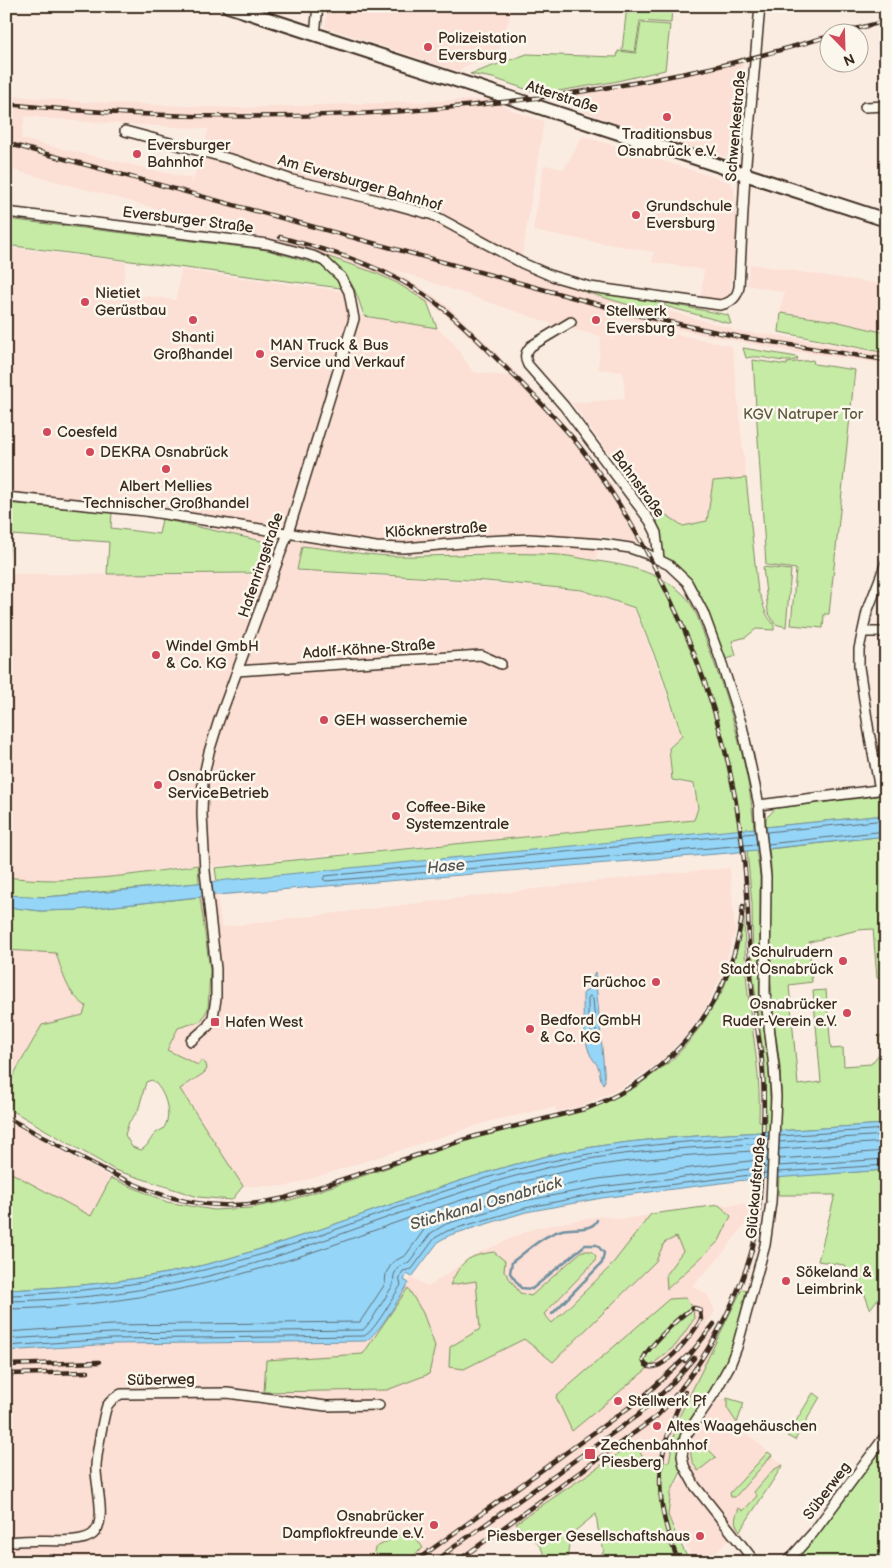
<svg xmlns="http://www.w3.org/2000/svg" width="892" height="1568" font-family="'Balsamiq Sans',sans-serif">
<rect width="100%" height="100%" fill="#fbece2"/>
<filter id="ink" filterUnits="userSpaceOnUse"><feTurbulence type="fractalNoise" baseFrequency=".02" numOctaves="2"/><feDisplacementMap in="SourceGraphic" scale="10" xChannelSelector="R" yChannelSelector="G"/><feConvolveMatrix kernelMatrix="1 2 1 2 8 2 1 2 1" color-interpolation-filters="sRGB"/></filter>
<g filter="url(#ink)">
<g fill="#fcdfd5" fill-rule="evenodd">
<path d="M328,6H511L509,19L498,53L465,66L458,71L325,27Z"/>
<path d="M743,58L737,159L682,146L588,113L574,106L544,95L619,84L696,69Z"/>
<path d="M6,95L84,102L238,108L489,99L516,112L544,121L520,268L549,281L656,313L664,310L731,328L733,331L775,335L886,354V364L801,352L798,353L618,318L617,322L732,346L746,478L713,481L707,521L683,526L659,510L657,518L572,403L625,399L623,372L598,369L601,337L613,340L614,333L612,339L552,324L387,267L433,295L451,309L501,357L494,360L446,315L397,283L376,273L349,263L269,239L6,168ZM25,116L74,121L209,129L192,184H191L192,179L21,139Z"/>
<path d="M583,136L729,182L734,188L737,226L730,296L719,300L701,297L704,270L652,262L654,252L533,231L544,165L564,169Z"/>
<path d="M6,247L126,262L122,293L176,300L181,270L342,291L348,303L350,314L437,328L452,341L473,372L509,376L500,366L507,363L575,436L611,485L644,539L637,543L599,535L596,559L559,555L467,553L391,554L302,545L296,571L486,583L581,591L634,609L659,671L681,737L668,747L671,782L692,785L697,808L693,820L215,866L197,864L104,878L33,880L6,876V559H9V574L262,575L273,542L162,517L6,501Z"/>
<path d="M750,264L886,285V332L835,320L781,312L784,292L747,285Z"/>
<path d="M730,868L735,932L721,976L703,1012L690,1030L659,1063L621,1088L583,1105L557,1112L555,1107L491,1121L288,1186H243L180,1089L204,1073L198,1065L167,1050L178,1028L201,1021L210,970L200,897L217,895L222,927L641,876Z"/>
<path d="M6,950L57,953L68,987L76,1000L86,1006L83,1015L42,1025L6,1088Z"/>
<path d="M6,1119L111,1178L91,1217L6,1170Z"/>
<path d="M752,1203V1215L717,1260L692,1286L707,1294L715,1311L706,1325L721,1334L676,1423L669,1462L644,1459L633,1444L582,1478L462,1562H6V1351L113,1344L365,1341L375,1335L412,1277L428,1287L474,1255L535,1228L600,1216L623,1219L694,1208Z"/>
<path d="M727,1398V1408L739,1426L783,1465L740,1531L704,1562H695L668,1515L669,1505L673,1487L691,1470L688,1458L690,1443L695,1433L715,1402Z"/>
</g>
<g fill="#c5eba5" stroke="#808a62" fill-rule="evenodd">
<path d="M627,6H672L671,23L640,21L635,52L622,50Z"/>
<path d="M641,23L670,25L665,70L613,82L540,94L493,78L470,74L527,54L617,57L618,51L636,53Z"/>
<path d="M6,219L267,250L320,265L337,279L341,288L6,245Z"/>
<path d="M320,254L376,273L397,283L427,302L437,328L364,316C354,284 349,273 320,254Z"/>
<path d="M582,291L660,302L659,309L664,310L656,313Z"/>
<path d="M665,303L728,315L731,324L665,306Z"/>
<path d="M781,313L835,321L886,333V353L779,332Z"/>
<path d="M743,348L797,357L798,359C782,366 763,353 746,358Z"/>
<path d="M753,360L787,365V363L813,360L814,364L855,370L829,614H824L823,628L791,625L796,569L766,565Z"/>
<path d="M746,478L758,592C763,599 763,608 767,615C770,621 775,623 774,630L756,629L746,637L732,641L736,656L721,661L694,593L659,559L656,533L659,510L683,526L707,521L713,481Z"/>
<path d="M6,503L112,512L111,528L159,534L162,519L271,543L261,573L107,574L109,542L11,535L8,558L6,557Z"/>
<path d="M302,546C332,549 363,555 393,556C448,557 504,551 559,555C572,556 584,559 597,561C627,565 657,572 681,592C696,605 701,628 708,646C729,702 750,769 754,829L217,882L215,868L694,820L698,808L694,784L672,780L669,748L682,736L661,671L635,608L582,590L486,581L297,570Z"/>
<path d="M763,567L791,570L786,627L775,624L768,612Z"/>
<path d="M886,795V815L766,827V818L776,808Z"/>
<path d="M886,836V977L877,978L873,929L858,930L809,942L812,982L789,985L798,1085L821,1082L813,991L826,990L831,1049L843,1048L844,1066L871,1064L880,1053L879,1037L883,1033H886V1124C839,1127 792,1130 746,1133C677,1137 606,1141 539,1158C434,1184 334,1229 230,1258C157,1279 82,1287 6,1290V1170L91,1216L111,1178L167,1202L214,1210L250,1208L291,1200L476,1138L588,1110L636,1087L672,1060L686,1045L700,1027L723,990L730,970L744,917C745,945 745,974 749,1002C754,1044 761,1078 759,1121H766L765,1068L753,975L752,904L747,851L756,849L760,876V998L769,1067L771,1121L779,1122L781,1092L780,1066L774,1021L770,973L771,866L769,849Z"/>
<path d="M198,865L199,883L45,897L6,895V877C71,885 134,875 198,865Z"/>
<path d="M200,897L210,970L208,1009L201,1021L178,1028L167,1050L198,1065L201,1060L206,1064L207,1069L204,1073L180,1089L243,1186L232,1200L198,1197L115,1170L6,1107V1088L42,1025L83,1015L86,1006C67,994 63,974 56,953L6,950V907L41,911L77,910ZM152,1080C164,1089 174,1115 163,1129C160,1131 158,1131 156,1133C149,1139 150,1145 141,1150L132,1147L125,1135L129,1122L138,1111L146,1082Z"/>
<path d="M886,1170V1192L878,1193L886,1213V1288L870,1309L861,1284L844,1265L818,1261L835,1195H778L779,1177Z"/>
<path d="M719,1205L731,1216L719,1241L667,1289L666,1274L683,1251L676,1237L664,1243L656,1261L553,1362L524,1339L464,1369L449,1367L450,1347L480,1329L476,1281L450,1285C462,1260 467,1256 494,1252L505,1261L504,1271L520,1293L531,1296L582,1251H591L596,1256L595,1261L544,1314L552,1323L610,1267L651,1214Z"/>
<path d="M408,1288L423,1313L435,1346L429,1374L387,1390L264,1392L266,1360L363,1354Z"/>
<path d="M742,1289L746,1290L739,1322L726,1365L712,1389L686,1425L678,1448V1456L681,1472L671,1492L668,1515L677,1537L690,1562H596L604,1551L598,1529L596,1514L570,1535L567,1562H545C545,1543 526,1536 516,1523L634,1443L644,1459L669,1462L676,1423Z"/>
<path d="M685,1298L693,1307L694,1319L676,1345L572,1431L556,1397L669,1299Z"/>
<path d="M813,1393L820,1397L795,1440L787,1436Z"/>
<path d="M727,1398L744,1403L737,1423L727,1408Z"/>
<path d="M886,1442V1562H794L817,1535Z"/>
<path d="M699,1445L706,1447L716,1457L698,1471C692,1462 685,1449 699,1445Z"/>
<path d="M768,1452L772,1455L735,1497H731L730,1493Z"/>
<path d="M783,1465L740,1531C733,1522 735,1518 739,1508L743,1511L757,1496L754,1492L773,1470Z"/>
<path d="M410,1529L423,1548L405,1562H380L374,1552L375,1548Z"/>
</g>
<g fill="#95d5f7" stroke="#7191a0">
<path d="M886,815V836L729,853L217,895L77,910L41,911L6,907V895L45,897L106,892Z"/>
<path d="M595,972L605,1081L603,1084C600,1079 600,1074 599,1069C597,1063 591,1058 589,1052C583,1034 583,1013 583,994L590,987Z"/>
<path d="M886,1124V1170L745,1180L602,1198L526,1212L450,1235L439,1241L412,1277L407,1274L404,1280L409,1283C399,1297 379,1335 365,1341L113,1344L6,1351V1290C82,1287 157,1279 230,1258C334,1229 434,1184 539,1158C606,1141 677,1137 746,1133C792,1130 839,1127 886,1124Z"/>
</g>
<g fill="none" stroke-linecap="round" stroke-linejoin="round">
<g stroke="#5f6e75" stroke-width="1">
<path d="M767,832L886,820"/>
<path d="M755,833L325,876L323,879L326,881L757,844"/>
<path d="M768,844L886,831"/>
<path d="M590,996L593,999L596,1033L593,1036L591,1034L588,1016V999Z"/>
<path d="M780,1136L886,1129"/>
<path d="M779,1142L886,1135"/>
<path d="M779,1149L886,1142"/>
<path d="M779,1159L886,1151"/>
<path d="M778,1166L886,1159"/>
<path d="M778,1172L886,1165"/>
<path d="M6,1295C28,1295 51,1293 73,1291C139,1285 202,1273 266,1253C344,1229 421,1196 500,1174C591,1148 675,1142 768,1136"/>
<path d="M6,1301C95,1300 185,1286 269,1259C360,1229 449,1192 542,1169C615,1150 693,1148 768,1143"/>
<path d="M6,1309C95,1308 184,1292 269,1266C362,1238 451,1198 546,1176C618,1158 694,1155 768,1150"/>
<path d="M6,1332L112,1325L360,1322L385,1284L386,1273L393,1262L406,1255L426,1227L443,1217L522,1194L598,1179L767,1159"/>
<path d="M6,1339L112,1333L363,1330L371,1321L393,1285L394,1275L398,1267L409,1262L431,1233L446,1224L523,1201L600,1187L767,1167"/>
<path d="M6,1346L112,1339L364,1336C375,1331 393,1297 401,1285L399,1278L403,1271L412,1269L435,1238L447,1231L525,1208L601,1193L767,1173"/>
</g>
<path stroke="#7191a0" stroke-width="2.5" d="M552,1314L602,1263L604,1253L597,1245H585L532,1289L521,1288L510,1273L512,1262C528,1250 542,1236 562,1230C573,1227 592,1232 597,1220"/>
<defs>
<g id="street">
<path d="M315,35L318,6"/>
<path d="M865,107L886,106"/>
<path d="M125,131L234,160L292,180L382,201L433,215L522,263L552,276L590,287L720,305C731,303 737,298 739,287L745,174L760,6"/>
<path d="M6,212L268,244L313,256L324,261L341,277L349,292L354,319L288,533L219,720L209,752L203,780L202,814L205,871L216,969V999L213,1017L208,1026L191,1041"/>
<path d="M571,322L531,346C525,353 524,357 528,365L564,406L650,521L656,533L659,559"/>
<path d="M6,497L145,511L376,547L404,548L485,541L529,539L603,544L630,548L647,554L669,565L687,582L703,612L721,661L742,726L759,805L760,824L764,858L766,877L765,993L774,1067L776,1097L771,1202L765,1245L737,1347L730,1365L715,1392L685,1437L682,1456L684,1466L695,1486L755,1562"/>
<path d="M863,632H886"/>
<path d="M237,671L481,655L501,664"/>
<path d="M880,790L869,732L859,667V649L867,612L886,563"/>
<path d="M759,805L885,789"/>
<path d="M6,1543C28,1536 78,1547 93,1534C108,1521 95,1484 96,1467C96,1457 104,1413 107,1406C111,1400 115,1397 121,1394L227,1393L326,1406L379,1405"/>
<path d="M787,1562L813,1533L886,1435"/>
</g>
<path id="secondary" d="M228,6L886,220"/>
</defs>
<use href="#street" stroke="#3b2a1e" stroke-width="12"/>
<use href="#secondary" stroke="#3b2a1e" stroke-width="16"/>
<use href="#street" stroke="#fbf7ec" stroke-width="9"/>
<use href="#secondary" stroke="#fbf7ec" stroke-width="12"/>
<defs>
<g id="rail">
<path d="M844,32L886,21"/>
<path d="M6,104C234,128 472,118 696,71C741,62 785,49 830,36"/>
<path d="M6,143L641,316L740,337L886,360"/>
<path d="M280,237C326,250 371,262 412,287C447,307 475,337 503,365C527,388 550,412 572,437C599,470 621,506 642,543C681,616 711,686 729,767C738,808 744,851 747,893C749,929 749,964 753,999C756,1025 762,1050 763,1076C765,1105 763,1133 762,1161C760,1190 760,1218 753,1246C738,1303 698,1375 656,1417L456,1562"/>
<path d="M6,1117C32,1131 58,1145 84,1159C127,1182 170,1204 220,1205C242,1206 264,1203 285,1198L476,1136L588,1108C673,1076 735,999 743,906"/>
<path d="M694,1308L698,1309L700,1311L701,1319C696,1331 653,1387 643,1360C645,1350 684,1311 694,1308Z"/>
<path d="M685,1361L714,1324"/>
<path d="M6,1365L99,1362"/>
<path d="M6,1374L88,1372"/>
<path d="M414,1562L642,1398L687,1356"/>
<path d="M433,1562L638,1415L669,1387L694,1358"/>
<path d="M679,1562C651,1498 655,1454 685,1392"/>
</g>
</defs>
<use href="#rail" stroke="#3b2a1e" stroke-width="4.5"/>
<use href="#rail" stroke="#fbf7ec" stroke-width="2.5" stroke-dasharray="8" stroke-linecap="butt"/>
</g>
</g>
<g fill="#d1495b" stroke="#fbf7ec" stroke-width="2">
<circle cx="428" cy="47" r="5"/>
<circle cx="667" cy="117" r="5"/>
<circle cx="137" cy="154" r="5"/>
<circle cx="636" cy="215" r="5"/>
<circle cx="85" cy="302" r="5"/>
<circle cx="193" cy="320" r="5"/>
<circle cx="596" cy="320" r="5"/>
<circle cx="260" cy="354" r="5"/>
<circle cx="47" cy="432" r="5"/>
<circle cx="90" cy="452" r="5"/>
<circle cx="166" cy="469" r="5"/>
<circle cx="156" cy="655" r="5"/>
<circle cx="324" cy="720" r="5"/>
<circle cx="158" cy="785" r="5"/>
<circle cx="396" cy="816" r="5"/>
<circle cx="843" cy="961" r="5"/>
<circle cx="656" cy="982" r="5"/>
<circle cx="847" cy="1013" r="5"/>
<rect x="210" y="1017" width="10" height="10" rx="2.5"/>
<circle cx="530" cy="1029" r="5"/>
<circle cx="786" cy="1281" r="5"/>
<circle cx="618" cy="1401" r="5"/>
<circle cx="657" cy="1426" r="5"/>
<rect x="584" y="1448" width="12" height="12" rx="2.5"/>
<circle cx="434" cy="1525" r="5"/>
<circle cx="700" cy="1536" r="5"/>
</g>
<g text-anchor="middle" dominant-baseline="central" stroke-width="5" stroke-linejoin="round" paint-order="stroke">
<g font-size="15" fill="#3b2a1e" stroke="#fbf7ec" text-anchor="start">
<text x="438" y="38">Polizeistation<tspan x="438" dy="17">Eversburg</tspan></text>
<text x="667" y="134" text-anchor="middle">Traditionsbus<tspan x="667" dy="17">Osnabrück e.V.</tspan></text>
<text x="147" y="145">Eversburger<tspan x="147" dy="17">Bahnhof</tspan></text>
<text x="646" y="206">Grundschule<tspan x="646" dy="17">Eversburg</tspan></text>
<text x="95" y="293">Nietiet<tspan x="95" dy="17">Gerüstbau</tspan></text>
<text x="606" y="311">Stellwerk<tspan x="606" dy="17">Eversburg</tspan></text>
<text x="193" y="337" text-anchor="middle">Shanti<tspan x="193" dy="17">Großhandel</tspan></text>
<text x="270" y="345">MAN Truck &amp; Bus<tspan x="270" dy="17">Service und Verkauf</tspan></text>
<text x="57" y="432">Coesfeld</text>
<text x="100" y="452">DEKRA Osnabrück</text>
<text x="166" y="486" text-anchor="middle">Albert Mellies<tspan x="166" dy="17">Technischer Großhandel</tspan></text>
<text x="166" y="646">Windel GmbH<tspan x="166" dy="17">&amp; Co. KG</tspan></text>
<text x="334" y="720">GEH wasserchemie</text>
<text x="168" y="776">Osnabrücker<tspan x="168" dy="17">ServiceBetrieb</tspan></text>
<text x="406" y="807">Coffee-Bike<tspan x="406" dy="17">Systemzentrale</tspan></text>
<text x="833" y="952" text-anchor="end">Schulrudern<tspan x="833" dy="17">Stadt Osnabrück</tspan></text>
<text x="646" y="982" text-anchor="end">Farüchoc</text>
<text x="837" y="1004" text-anchor="end">Osnabrücker<tspan x="837" dy="17">Ruder-Verein e.V.</tspan></text>
<text x="540" y="1020">Bedford GmbH<tspan x="540" dy="17">&amp; Co. KG</tspan></text>
<text x="225" y="1022">Hafen West</text>
<text x="796" y="1272">Sökeland &amp;<tspan x="796" dy="17">Leimbrink</tspan></text>
<text x="628" y="1401">Stellwerk Pf</text>
<text x="667" y="1426">Altes Waagehäuschen</text>
<text x="601" y="1445">Zechenbahnhof<tspan x="601" dy="17">Piesberg</tspan></text>
<text x="424" y="1516" text-anchor="end">Osnabrücker<tspan x="424" dy="17">Dampflokfreunde e.V.</tspan></text>
<text x="690" y="1536" text-anchor="end">Piesberger Gesellschaftshaus</text>
</g>
<g font-size="15" fill="#3b2a1e" stroke="#fbf7ec">
<text transform="translate(562 97) rotate(18)">Atterstraße</text>
<text transform="translate(736 126) rotate(-85)">Schwenkestraße</text>
<text transform="translate(360 183) rotate(16)">Am Eversburger Bahnhof</text>
<text transform="translate(188 220) rotate(7)">Eversburger Straße</text>
<text transform="translate(638 484) rotate(54)">Bahnstraße</text>
<text transform="translate(436 530) rotate(-3)">Klöcknerstraße</text>
<text transform="translate(261 565) rotate(-71)">Hafenringstraße</text>
<text transform="translate(369 649) rotate(-4)">Adolf-Köhne-Straße</text>
<text transform="translate(756 1188) rotate(-85)">Glückaufstraße</text>
<text transform="translate(161 1380) rotate(-1)">Süberweg</text>
<text transform="translate(827 1491) rotate(-53)">Süberweg</text>
</g>
<g font-size="15" fill="#5e5a40" stroke="#fbf7ec">
<text x="803" y="414">KGV Natruper Tor</text>
</g>
<g font-size="16" font-style="italic" fill="#525554" stroke="#fbf7ec">
<text transform="translate(446 867) rotate(-5)">Hase</text>
<text transform="translate(486 1204) rotate(-16)">Stichkanal Osnabrück</text>
</g>
</g>
<rect width="892" height="1568" fill="none" stroke="#fbf7ec" stroke-width="25"/>
<rect x="12" y="12" width="867" height="1543" fill="none" stroke="#3b2a1e" stroke-width="2" filter="url(#ink)"/>
<g transform="translate(844 48) rotate(157)"><circle r="24" fill="#fbf7ec" stroke="#aea59a"/>
<path d="M0-4L9 19L0 12L-9 19Z" fill="#d1495b"/>
<text y="-8" font-size="14" font-weight="bold" text-anchor="middle" fill="#3b2a1e">N</text>
</g>
</svg>
